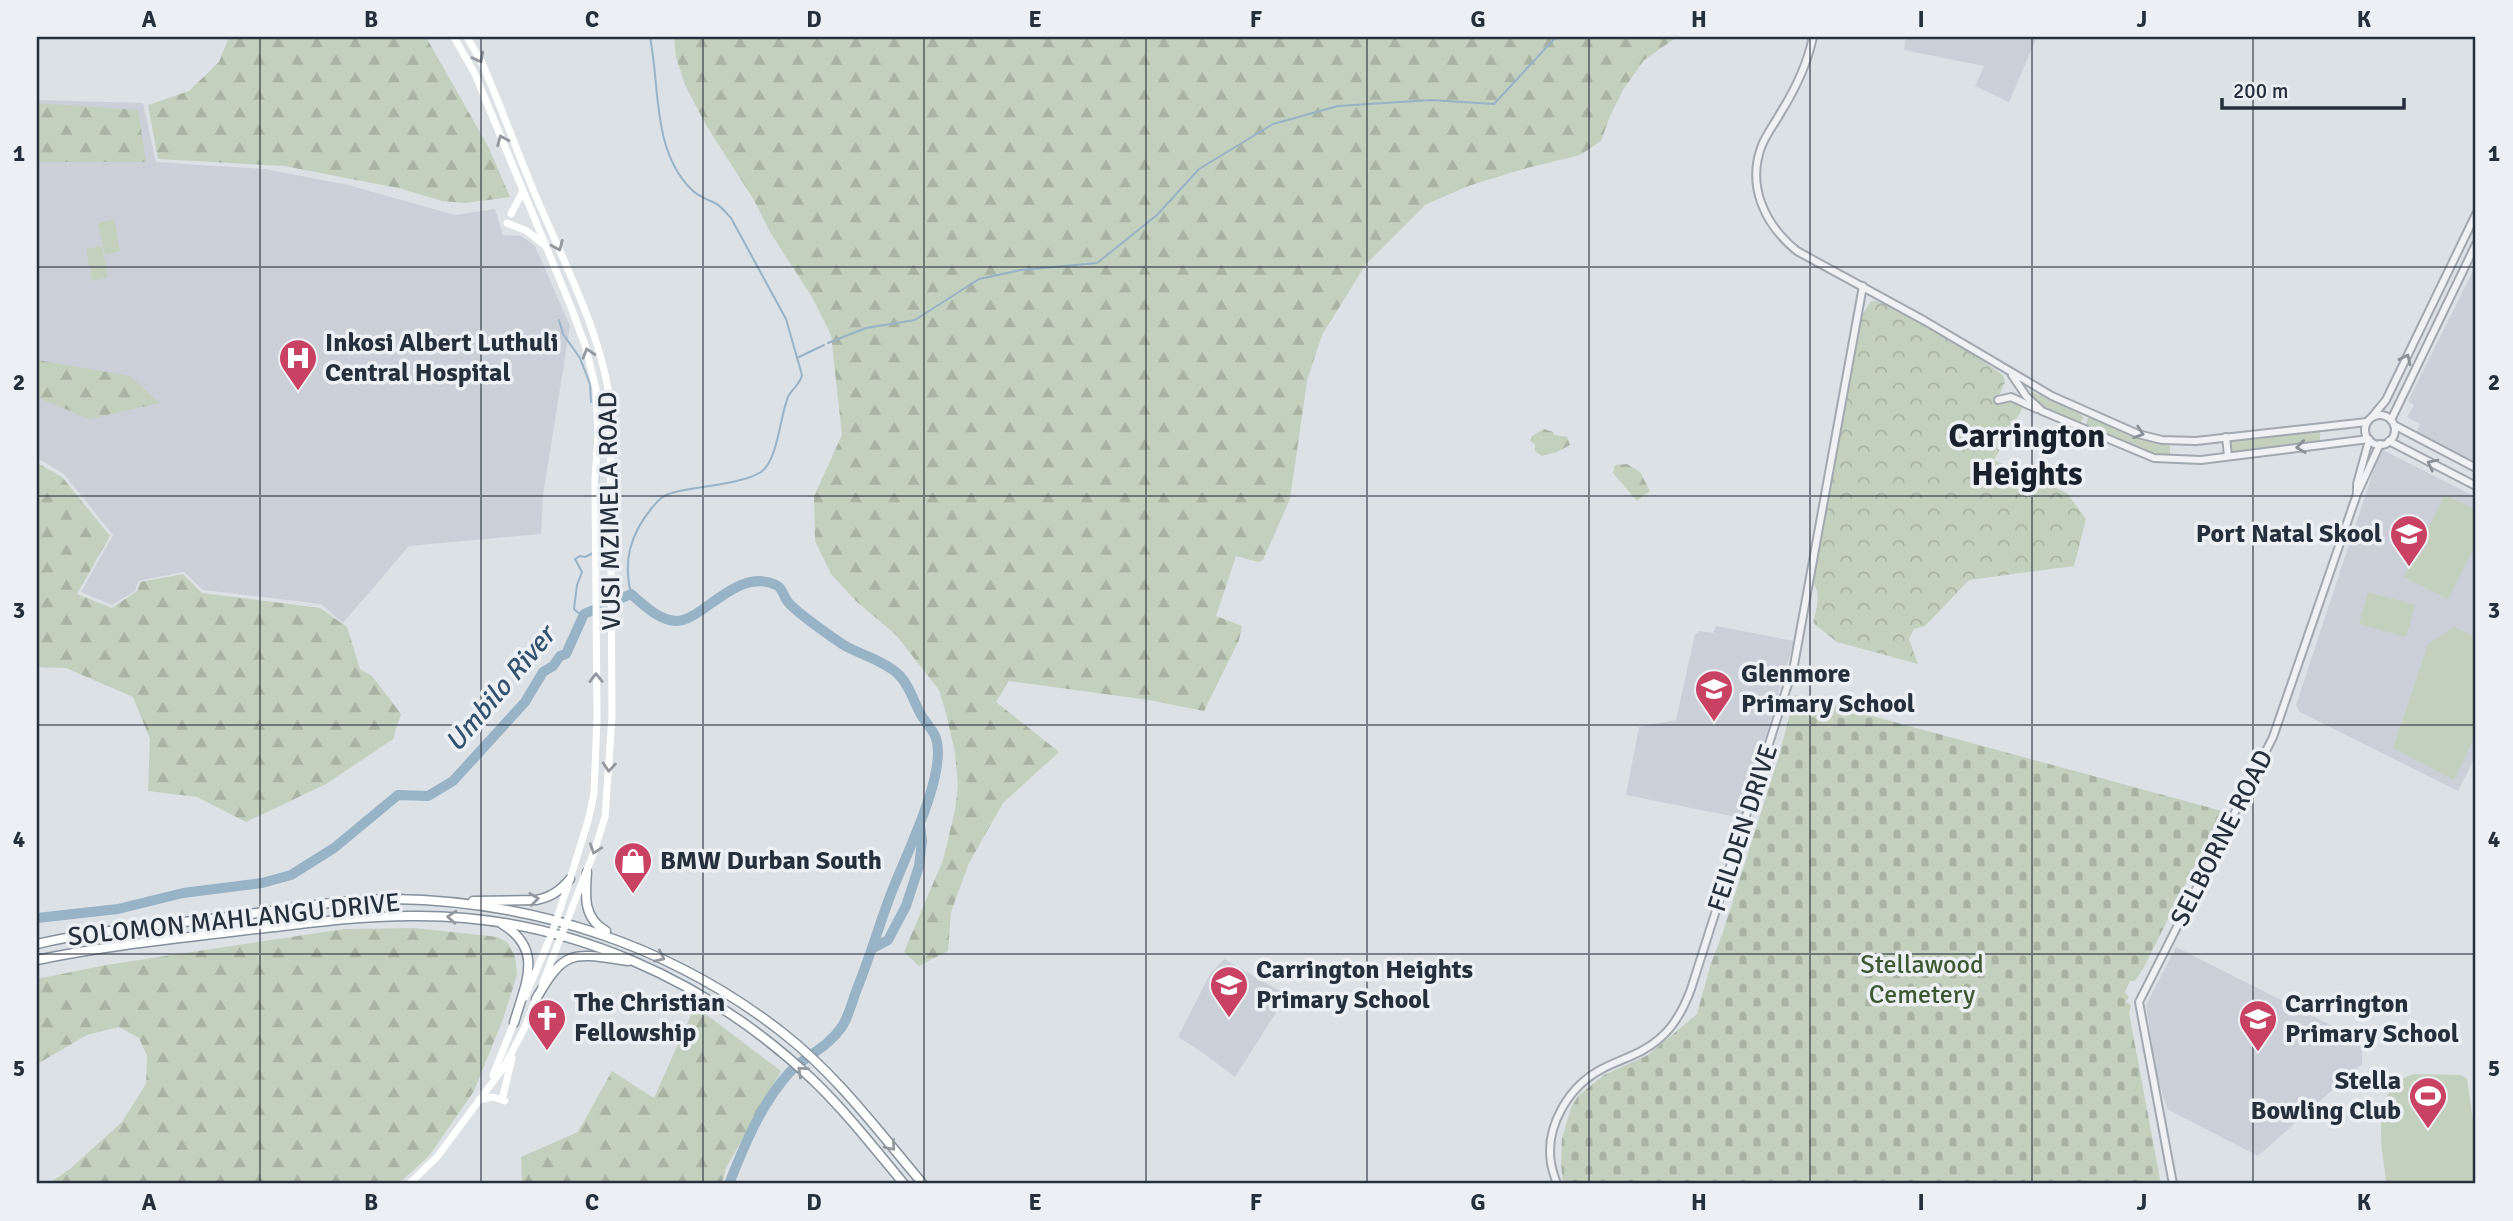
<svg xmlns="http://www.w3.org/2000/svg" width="2513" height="1221" font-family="Signika,sans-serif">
<defs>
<pattern id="forest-firs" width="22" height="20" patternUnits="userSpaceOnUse" patternTransform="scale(1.75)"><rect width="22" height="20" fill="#c4d0be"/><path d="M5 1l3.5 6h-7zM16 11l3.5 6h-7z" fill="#a8b3a4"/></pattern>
<pattern id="cemetery-stones" width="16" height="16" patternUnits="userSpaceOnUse" patternTransform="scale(1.75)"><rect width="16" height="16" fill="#c4d0be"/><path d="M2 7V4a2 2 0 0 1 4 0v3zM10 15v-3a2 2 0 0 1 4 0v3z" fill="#a8b3a4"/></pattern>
<pattern id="park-crowns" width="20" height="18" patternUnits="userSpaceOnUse" patternTransform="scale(1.75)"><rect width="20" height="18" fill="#c4d0be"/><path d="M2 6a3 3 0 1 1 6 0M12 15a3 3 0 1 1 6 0" fill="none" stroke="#a8b3a4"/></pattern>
</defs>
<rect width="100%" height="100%" fill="#dce1e6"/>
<g fill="#cbd0d8">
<path d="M1906,37H2037L2009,102L1975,86L1984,66L1904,50Z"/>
<path d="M37,100L143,103L156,162L265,169L348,185L455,215L495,209L503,235L521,236L535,246L570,326L543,495L541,534L409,546L343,623L321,604L203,590L184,572L138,581L135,591L112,605L81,592L113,535L64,474L37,458Z"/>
<path d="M2476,265V462L2416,433L2420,424L2407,417L2414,405L2408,401Z"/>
<path d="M2383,450L2476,497V755L2458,791L2300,712L2296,705L2380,451Z"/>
<path d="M1716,626L1794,641L1741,818L1626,795L1639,727L1676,720L1695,634L1700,631L1713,633Z"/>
<path d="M2176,947L2362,1041V1064L2258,1156L2167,1109L2157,1076L2146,1005Z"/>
<path d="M1224,959L1287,995L1235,1077L1199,1050L1178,1037L1210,974Z"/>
</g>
<g fill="#c4d0be">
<path d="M114,219L120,251L105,255L98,223Z"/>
<path d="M102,246L108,278L92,281L86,249Z"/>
<path d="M2033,392L2081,414L2083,418L2079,426L2043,409L2029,395Z"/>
<path d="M2088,418H2093L2144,440L2170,446V457L2139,450L2084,429Z"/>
<path d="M2320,431V442L2230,452L2228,442L2230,441Z"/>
<path d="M2445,495L2476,510V543L2448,599L2404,577Z"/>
<path d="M2368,592L2415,605L2406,637L2359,624Z"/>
<path d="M2454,627L2476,637V734L2454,780L2393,748L2428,644Z"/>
<path d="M2415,1074L2461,1075L2467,1079L2476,1140V1184H2387C2382,1150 2368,1084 2415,1074Z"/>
</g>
<g fill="url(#forest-firs)">
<path d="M229,37H426L489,148L510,197L466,203L442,201L398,188L284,166L158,159L148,105L189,91L219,62Z"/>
<path d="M674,37H1677L1644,60L1623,90L1610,116L1601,141L1580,155L1527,168L1468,186L1425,205L1366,264L1322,335L1307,381L1290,499L1263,560L1258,562L1236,556L1216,616L1242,626L1239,640L1204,711L1149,700L1009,681L996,702L1059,752L1003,803L969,863L951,912L948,951L919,966L904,952L943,860L955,810L958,786L955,753L946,713L939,690L896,635L856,601L831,574L815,541L814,496L842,435L831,335L812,297L770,232L754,200L706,125L685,85L676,57Z"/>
<path d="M37,103L138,110L146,162H37Z"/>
<path d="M37,360L130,376L160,403L89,419L37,397Z"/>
<path d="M1544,429L1553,432L1554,435L1567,437L1570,445L1557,452L1542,456L1535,451V444L1530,441L1532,436Z"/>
<path d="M37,463L62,477L110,536L77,594L112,608L137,591L140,582L183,574L202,593L320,608L347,627L360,669L372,676L401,714L393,739L326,784L246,822L197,797L148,791L150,739L133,697L66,668L37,667Z"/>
<path d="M1627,464L1640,472L1650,491L1637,501L1613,473L1615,465Z"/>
<path d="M415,928L498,937L508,943L515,956L517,975L503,1019L474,1091L429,1156L398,1184H48L70,1169L122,1122L146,1084L147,1056L139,1038L119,1027L87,1035L37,1064V979L106,965L344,929Z"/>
<path d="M695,1006L781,1071L726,1168L722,1184H522L521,1157L578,1132L612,1071L654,1098Z"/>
</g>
<path fill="url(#cemetery-stones)" d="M1795,695L2222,811L2144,967L2135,981H2130L2125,992L2129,997L2126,1002L2131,1005L2129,1013L2161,1184H1563L1561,1164L1562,1138L1571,1108L1578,1096L1604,1075L1648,1055L1697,1014L1710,966L1723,932L1778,759Z"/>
<path fill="url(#park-crowns)" d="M1871,301C1892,300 1982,360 2003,375L2005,382L1999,395L2023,407L1994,460L2067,493L2086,519L2074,566L1969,580L1925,626L1914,629L1909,639L1918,664L1837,642L1813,623C1816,610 1822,594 1813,583L1862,315Z"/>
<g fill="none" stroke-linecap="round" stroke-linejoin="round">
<g stroke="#98b2c6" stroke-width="2">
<path d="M559,320L563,334L580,358L590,384L591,402"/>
<path d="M828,343L866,328L915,320L979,279L1021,270L1097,263L1157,215L1199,169L1273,124L1338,106L1431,100L1494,104L1556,37"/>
<path d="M797,358L824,345"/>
<path d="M598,484L599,466"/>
<path d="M631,594C623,561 630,535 651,509C657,502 662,495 672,493C696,486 740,485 761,472C778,460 780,416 788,397C792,388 800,385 802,375L786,319L731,218C726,213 721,206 715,203C707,199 699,197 692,190C652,152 660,86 650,37"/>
<path d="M583,617L574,609L577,585L582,572L575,559L580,556L585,557L593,553"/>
</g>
<g stroke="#98b2c6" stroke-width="10">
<path d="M37,918L118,909L183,893L262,883L291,875L334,848L398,795L428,796L453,781L525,702L543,672L553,666L560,656L566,654L584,614L631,594C644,605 658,620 676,621C702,622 737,566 776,585C783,588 783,596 788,602C797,613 829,635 842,644C860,655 883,660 898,674C908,683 913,699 919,711C923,720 933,729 936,738C948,775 902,862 889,899C878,929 869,959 857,989C852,1001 849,1017 841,1028C827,1048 805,1056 789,1073C761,1104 744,1146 729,1184"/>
<path d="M873,948L888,940L906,906L919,866L922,841L920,826"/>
</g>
<defs>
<g id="tertiary">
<path d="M1813,37C1807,65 1796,88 1781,112C1775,123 1767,133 1762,145C1746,186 1765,225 1797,251L1925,321L2052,396L2138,434L2162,440L2196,441L2367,422"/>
<path d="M2012,375L2026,396L2042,411L2154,458L2201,460L2369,439"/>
<path d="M1998,400L2011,397L2037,409"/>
<circle cx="2380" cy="430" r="15"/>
<path d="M2372,417L2386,400L2476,214"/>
<path d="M2391,420L2476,244"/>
<path d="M2394,425L2476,468"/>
<path d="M2226,437L2228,456"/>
<path d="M2389,441L2476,486"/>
<path d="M2357,492V484L2369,440"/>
<path d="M1557,1184C1555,1178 1552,1170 1551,1163C1545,1126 1569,1086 1602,1069C1621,1059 1642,1054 1659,1039C1675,1026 1684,1008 1691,989L1794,665L1863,286"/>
<path d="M2173,1184L2139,1002L2273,737L2357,494L2380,444"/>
</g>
<g id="trunk">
<path d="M587,872C585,896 583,918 606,931"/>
<path d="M473,901L536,900C551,897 560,891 570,879"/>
<path d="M502,924C545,950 525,984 514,1023"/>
<path d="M37,944C97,930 159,925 220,918C277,911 337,899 394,899C535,901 672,946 783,1033C837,1075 879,1132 923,1184"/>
<path d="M37,960C109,945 183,938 256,929C311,923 365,915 419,916C567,916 708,980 814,1081C847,1113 875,1149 904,1184"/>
<path d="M536,999C565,948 573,953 628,961"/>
</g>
</defs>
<use href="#tertiary" stroke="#a2a8b0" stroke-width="10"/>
<use href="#trunk" stroke="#84909c" stroke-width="11"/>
<use href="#tertiary" stroke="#eff1f5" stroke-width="6"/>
<g stroke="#fff" stroke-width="7">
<path d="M454,37L475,74L571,307L586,348L596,389L598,435L595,480L597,717L594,794L588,821L570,879L552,933L525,997"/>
<path d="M467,37L482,63C500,104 515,146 532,187C559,253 602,332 610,403L612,717L605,817L594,852L542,985"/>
<path d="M511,214L523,191"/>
<path d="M507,223L527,231L543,244"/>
<path d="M493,1075L516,1018"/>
<path d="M503,1096L512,1058"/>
<path d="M479,1100L493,1097L505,1101"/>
<path d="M409,1184L437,1157L504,1067L525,1027L537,996"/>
</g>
<use href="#trunk" stroke="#fff" stroke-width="8"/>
</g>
<defs><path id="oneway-chevron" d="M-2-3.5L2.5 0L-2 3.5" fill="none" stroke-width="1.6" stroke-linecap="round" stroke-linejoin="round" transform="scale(1.75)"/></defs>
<g stroke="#92989e">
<use href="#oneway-chevron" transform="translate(479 58) rotate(62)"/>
<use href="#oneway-chevron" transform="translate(502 140) rotate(-113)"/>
<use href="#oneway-chevron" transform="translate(558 246) rotate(67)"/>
<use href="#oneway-chevron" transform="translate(588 353) rotate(-107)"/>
<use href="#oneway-chevron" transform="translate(596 678) rotate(-91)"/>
<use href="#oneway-chevron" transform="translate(609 767) rotate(95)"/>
<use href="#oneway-chevron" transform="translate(595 849) rotate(109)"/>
<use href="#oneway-chevron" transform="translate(534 899) rotate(-7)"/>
<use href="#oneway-chevron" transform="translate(452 917) rotate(-176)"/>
<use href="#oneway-chevron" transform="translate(660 957) rotate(25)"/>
<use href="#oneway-chevron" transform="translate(802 1071) rotate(-138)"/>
<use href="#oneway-chevron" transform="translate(891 1146) rotate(50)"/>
</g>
<g stroke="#8a9098">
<use href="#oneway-chevron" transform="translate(2406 359) rotate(-64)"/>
<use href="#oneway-chevron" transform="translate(2139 433) rotate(19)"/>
<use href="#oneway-chevron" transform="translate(2301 447) rotate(173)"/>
<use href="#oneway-chevron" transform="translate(2432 464) rotate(-153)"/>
</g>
<path fill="none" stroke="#26303c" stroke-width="2" stroke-opacity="0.55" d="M260,37V1184M481,37V1184M703,37V1184M924,37V1184M1146,37V1184M1367,37V1184M1589,37V1184M1810,37V1184M2032,37V1184M2253,37V1184M37,267H2476M37,496H2476M37,725H2476M37,954H2476"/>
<defs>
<symbol id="hospital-pin" viewBox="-11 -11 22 30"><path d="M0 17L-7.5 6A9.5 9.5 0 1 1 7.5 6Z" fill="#ca4263" stroke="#ecf0f4"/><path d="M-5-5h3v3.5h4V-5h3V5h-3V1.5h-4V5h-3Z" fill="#fff"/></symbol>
<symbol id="school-pin" viewBox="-11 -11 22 30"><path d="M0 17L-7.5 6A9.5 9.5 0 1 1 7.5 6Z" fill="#ca4263" stroke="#ecf0f4"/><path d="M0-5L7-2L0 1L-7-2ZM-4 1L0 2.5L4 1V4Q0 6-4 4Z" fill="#fff"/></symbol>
<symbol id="shop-pin" viewBox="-11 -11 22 30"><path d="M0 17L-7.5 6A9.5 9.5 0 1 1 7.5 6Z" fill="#ca4263" stroke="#ecf0f4"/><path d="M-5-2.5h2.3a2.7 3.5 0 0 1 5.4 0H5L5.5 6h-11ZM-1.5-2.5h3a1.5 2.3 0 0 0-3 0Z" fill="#fff"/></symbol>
<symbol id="church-pin" viewBox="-11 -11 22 30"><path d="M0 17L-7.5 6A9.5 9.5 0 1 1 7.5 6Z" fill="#ca4263" stroke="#ecf0f4"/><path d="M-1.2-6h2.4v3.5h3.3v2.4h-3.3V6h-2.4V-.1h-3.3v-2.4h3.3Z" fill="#fff"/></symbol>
<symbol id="stadium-pin" viewBox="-11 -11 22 30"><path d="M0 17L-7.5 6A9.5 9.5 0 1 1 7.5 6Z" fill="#ca4263" stroke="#ecf0f4"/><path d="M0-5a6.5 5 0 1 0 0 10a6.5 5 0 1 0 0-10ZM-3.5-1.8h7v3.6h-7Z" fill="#fff"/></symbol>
</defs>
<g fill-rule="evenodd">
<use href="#hospital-pin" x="276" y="336" width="44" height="60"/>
<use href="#school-pin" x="2387" y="512" width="44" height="60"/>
<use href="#school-pin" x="1692" y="667" width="44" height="60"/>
<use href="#shop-pin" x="611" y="839" width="44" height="60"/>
<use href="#school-pin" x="1207" y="963" width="44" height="60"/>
<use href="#church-pin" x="525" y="996" width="44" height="60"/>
<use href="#school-pin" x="2236" y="997" width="44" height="60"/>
<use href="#stadium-pin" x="2406" y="1074" width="44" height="60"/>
</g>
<g text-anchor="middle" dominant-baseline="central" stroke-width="7" stroke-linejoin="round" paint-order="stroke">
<g font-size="26" font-weight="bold" fill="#26303c" stroke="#ecf0f4" text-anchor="start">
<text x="325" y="343">Inkosi Albert Luthuli<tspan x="325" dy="30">Central Hospital</tspan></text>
<text x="2382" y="534" text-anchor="end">Port Natal Skool</text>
<text x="1741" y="674">Glenmore<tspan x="1741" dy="30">Primary School</tspan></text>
<text x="660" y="861">BMW Durban South</text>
<text x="1256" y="970">Carrington Heights<tspan x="1256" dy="30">Primary School</tspan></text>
<text x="574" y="1003">The Christian<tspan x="574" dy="30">Fellowship</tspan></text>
<text x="2285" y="1004">Carrington<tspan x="2285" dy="30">Primary School</tspan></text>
<text x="2401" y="1081" text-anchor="end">Stella<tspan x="2401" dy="30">Bowling Club</tspan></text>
</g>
<g font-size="26" fill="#26303c" stroke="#ecf0f4">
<text transform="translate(610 511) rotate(-91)">VUSI MZIMELA ROAD</text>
<text transform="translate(1743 828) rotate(-72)">FEILDEN DRIVE</text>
<text transform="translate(2222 838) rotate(-63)">SELBORNE ROAD</text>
<text transform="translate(234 920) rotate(-6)">SOLOMON MAHLANGU DRIVE</text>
</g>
<g font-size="26" fill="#3e5834" stroke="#ecf0f4">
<text x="1922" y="965">Stellawood<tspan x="1922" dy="30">Cemetery</tspan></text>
</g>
<g font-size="28" font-style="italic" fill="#32526f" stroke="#ecf0f4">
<text transform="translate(500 689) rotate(-50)">Umbilo River</text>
</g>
<g font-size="33" font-weight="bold" fill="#19212d" stroke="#ecf0f4">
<text x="2027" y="436">Carrington<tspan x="2027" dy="38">Heights</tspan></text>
</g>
</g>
<rect width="2513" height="1221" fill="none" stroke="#ecf0f4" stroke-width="77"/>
<path d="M2222 98v10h182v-10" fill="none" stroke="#26303c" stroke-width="3.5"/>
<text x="2233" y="98" font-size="21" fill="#26303c" stroke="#ecf0f4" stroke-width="5" paint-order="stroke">200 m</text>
<rect x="38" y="38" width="2436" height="1144" fill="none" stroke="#26303c" stroke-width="2.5"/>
<g font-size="23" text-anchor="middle" font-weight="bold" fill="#26303c">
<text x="149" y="27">A</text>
<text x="371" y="27">B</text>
<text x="592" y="27">C</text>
<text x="814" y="27">D</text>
<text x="1035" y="27">E</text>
<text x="1256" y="27">F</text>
<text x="1478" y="27">G</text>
<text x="1699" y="27">H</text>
<text x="1921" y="27">I</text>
<text x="2142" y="27">J</text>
<text x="2364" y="27">K</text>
<text x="19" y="161">1</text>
<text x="2494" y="161">1</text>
<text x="19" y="390">2</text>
<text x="2494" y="390">2</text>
<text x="19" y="618">3</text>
<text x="2494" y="618">3</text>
<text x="19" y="847">4</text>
<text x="2494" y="847">4</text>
<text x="19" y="1076">5</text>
<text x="2494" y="1076">5</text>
<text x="149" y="1210">A</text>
<text x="371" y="1210">B</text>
<text x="592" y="1210">C</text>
<text x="814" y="1210">D</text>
<text x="1035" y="1210">E</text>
<text x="1256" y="1210">F</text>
<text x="1478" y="1210">G</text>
<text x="1699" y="1210">H</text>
<text x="1921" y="1210">I</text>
<text x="2142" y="1210">J</text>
<text x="2364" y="1210">K</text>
</g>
</svg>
